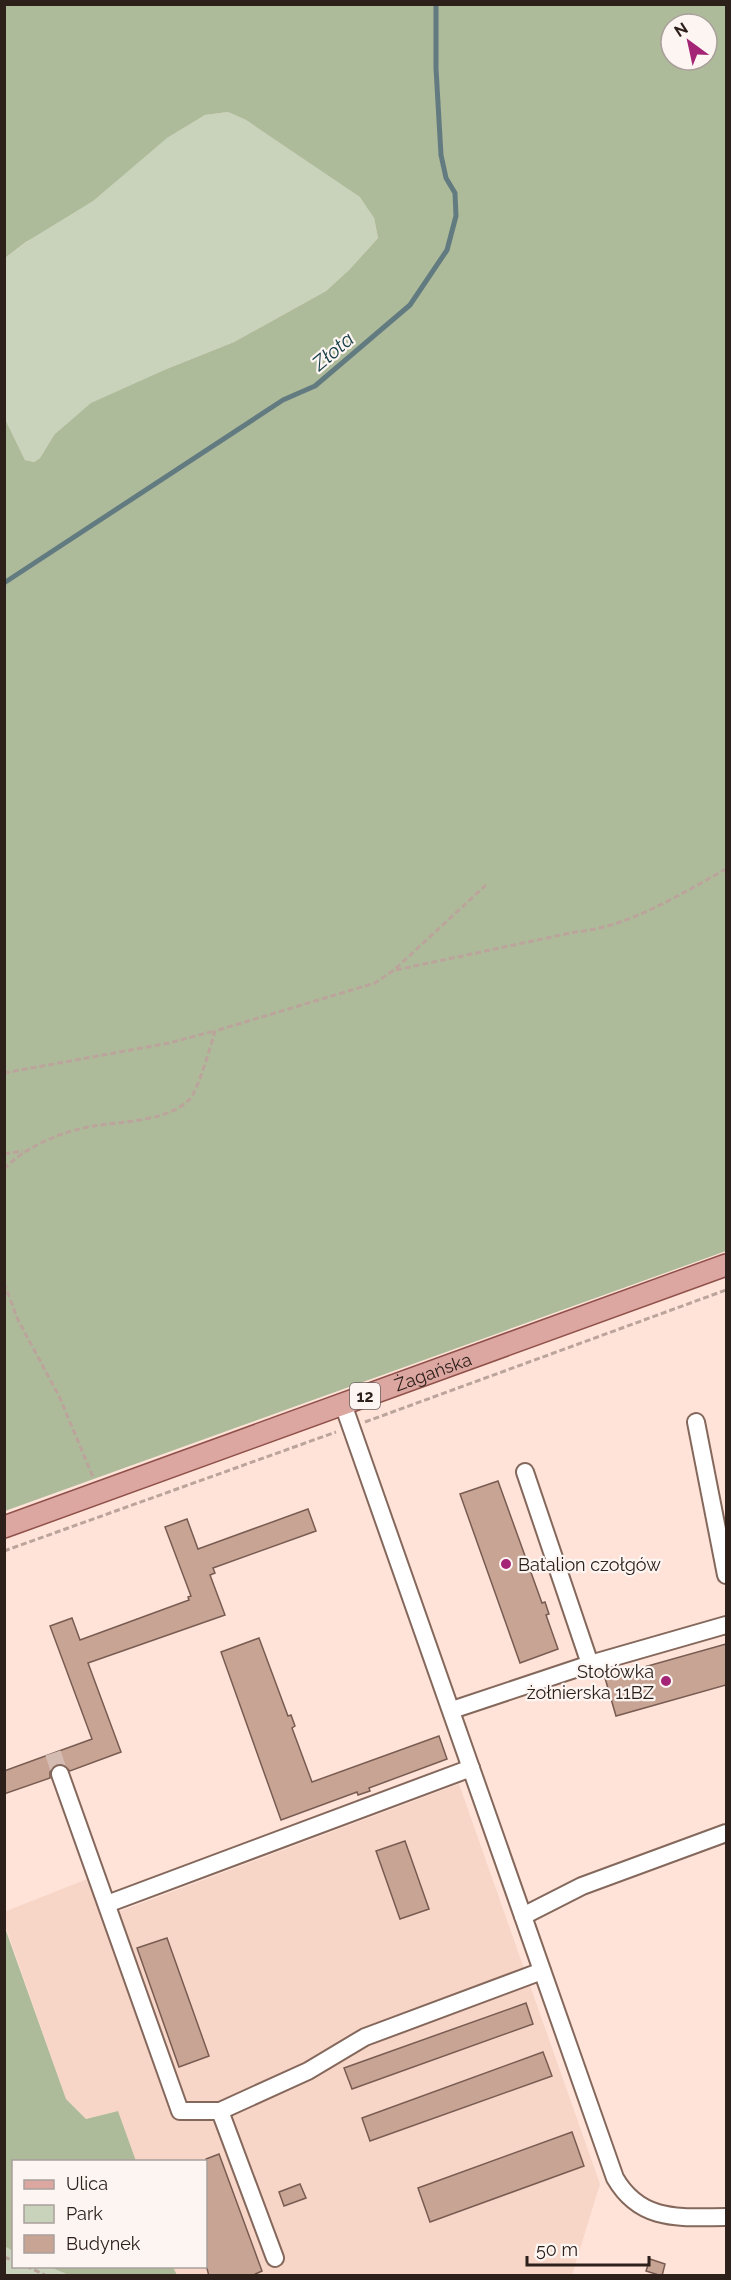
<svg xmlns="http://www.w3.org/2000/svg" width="731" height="2280" font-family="Raleway,sans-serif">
<rect width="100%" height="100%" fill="#ffe3d8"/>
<path fill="#f7d6c8" d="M459,1784L600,2184L572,2275H177L173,2267L206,2266V2162L136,2161L118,2111L86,2119L66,2099L5,1925L4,1912L87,1879L102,1918Z"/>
<g fill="#c9d2ba">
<path d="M228,112L246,120L361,197L374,218L378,238L349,270L326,291L234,342L169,368L54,435L40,458L34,462L25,460L5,419V258L165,139L205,115Z"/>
<path d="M4,2246L13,2251L14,2266L49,2267L69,2275H5Z"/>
</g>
<g fill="#aebb9a" fill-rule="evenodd">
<path d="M5,4L434,5L435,70L439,155L444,179L454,193L455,216L445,249L409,304L314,385L283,398L5,581V419L25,460L34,462L40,458L54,435L91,403L169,368L234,342L326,291L349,270L378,238L374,218L360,197L246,120L228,112L205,115L167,138L93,201L26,242L5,258Z"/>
<path d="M437,5H726V1251L5,1511V585L284,402L316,388L412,306L448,251L458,217L457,193L447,177L443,155L438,67ZM671,24H707V60H671Z"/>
<path d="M4,1925L66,2099L86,2119L118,2111L136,2161L14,2162L13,2251L4,2246Z"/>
<path d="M49,2267H173L177,2275H69Z"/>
</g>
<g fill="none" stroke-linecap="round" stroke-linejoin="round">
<path stroke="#627b80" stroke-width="5" d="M4,583L283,400L315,386L410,305L447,250L456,216L455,193L446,178L441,155L436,68V4"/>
</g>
<g fill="#c8a495" stroke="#795c51" stroke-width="1.5">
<path d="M498,1481L542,1603L545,1602L549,1614L546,1615L558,1649L520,1663L460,1494Z"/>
<path d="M308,1509L316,1531L213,1568L215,1573L210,1575L225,1615L88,1663L121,1752L70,1771L62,1764H56L50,1772V1778L4,1794V1771L92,1739L50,1626L72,1618L80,1640L189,1600L188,1597L191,1596L165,1527L187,1519L198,1549Z"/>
<path d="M259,1638L288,1716L291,1715L295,1726L292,1728L312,1782L439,1736L447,1759L369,1788L370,1791L358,1795L357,1792L281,1820L221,1652Z"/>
<path d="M726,1644V1685L616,1716L605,1678Z"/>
<path d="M405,1841L429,1909L400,1919L376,1851Z"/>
<path d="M167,1938L209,2056L179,2067L137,1948Z"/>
<path d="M526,2003L533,2024L352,2089L344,2068Z"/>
<path d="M543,2052L552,2076L370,2141L362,2118Z"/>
<path d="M572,2132L584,2166L430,2222L418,2188Z"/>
<path d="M219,2154L262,2271L251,2276H209L206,2265V2159Z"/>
<path d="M300,2184L306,2198L284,2206L279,2192Z"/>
<path d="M650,2259L665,2264L662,2276L646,2271Z"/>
</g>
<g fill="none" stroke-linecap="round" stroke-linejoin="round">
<path stroke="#d5bcb2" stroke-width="16" stroke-dasharray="16 8" stroke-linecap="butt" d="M53,1753L60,1774"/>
<defs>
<g id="minor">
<path d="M343,1404L615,2178C641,2223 681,2217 726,2217"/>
<path d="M696,1422L726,1575"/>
<path d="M525,1472L590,1664"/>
<path d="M452,1710L590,1664L726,1625"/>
<path d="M60,1774L180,2111H220L308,2071L365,2037L542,1971"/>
<path d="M107,1904L471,1768"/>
<path d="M523,1916L582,1886L726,1833"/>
<path d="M220,2111L275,2258"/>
</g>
<g id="major">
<path id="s1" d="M4,1527L726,1265"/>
</g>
</defs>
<use href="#minor" stroke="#85685c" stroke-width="20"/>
<use href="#major" stroke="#8f5149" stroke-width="24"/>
<g stroke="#bba49b" stroke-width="3" stroke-dasharray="6 3" stroke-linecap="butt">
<path d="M396,970L575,932C627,928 681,894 726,869"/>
<path d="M4,1073L169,1043L214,1031"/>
<path d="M4,1154L23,1151"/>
<path d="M4,1169C26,1146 63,1131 94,1126C123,1121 167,1122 190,1099C198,1090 211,1045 215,1031L375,983L394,970L486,885"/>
<path d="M4,1283L18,1320L59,1396L93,1477"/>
<path d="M365,1422L726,1290"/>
<path d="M4,1551L336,1432"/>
<path d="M4,2257L14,2261"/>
<path d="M26,2266L47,2276"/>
</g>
<use href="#minor" stroke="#fff" stroke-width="16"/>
<use href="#major" stroke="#dca6a1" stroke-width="21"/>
</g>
<g fill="#a42576" stroke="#fcf5f2" stroke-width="2">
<circle cx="506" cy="1564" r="6"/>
<circle cx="666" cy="1681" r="6"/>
</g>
<g text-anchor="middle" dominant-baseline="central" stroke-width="4.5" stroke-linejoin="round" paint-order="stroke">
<rect fill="#fcf5f2" stroke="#6b605c" stroke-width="1.5" x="350" y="1383" width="30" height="26" rx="4.5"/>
<g font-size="16" font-weight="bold" fill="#2d201b">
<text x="365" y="1396">12</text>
</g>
<g font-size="18" fill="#2d201b" stroke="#fcf5f2">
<text stroke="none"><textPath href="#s1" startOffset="456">Żagańska</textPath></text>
</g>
<g font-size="18" fill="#2d201b" stroke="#fcf5f2" text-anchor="start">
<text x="518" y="1564">Batalion czołgów</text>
<text x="654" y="1671" text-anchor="end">Stołówka<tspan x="654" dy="21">żołnierska 11BZ</tspan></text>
</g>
<g font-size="20" font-style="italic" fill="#163e46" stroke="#fcf5f2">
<text transform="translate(333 351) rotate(-40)">Złota</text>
</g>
</g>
<rect width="731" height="2280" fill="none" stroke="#2d201b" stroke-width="12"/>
<rect x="12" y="2160" width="195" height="108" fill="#fcf5f2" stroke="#a9a09c" stroke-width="1.5"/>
<rect x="24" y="2180" width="30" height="9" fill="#dca6a1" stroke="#a9a09c" stroke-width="1.5"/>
<text x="66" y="2190" font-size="18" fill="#2d201b">Ulica</text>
<rect x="24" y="2205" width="30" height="18" fill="#c9d2ba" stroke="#a9a09c" stroke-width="1.5"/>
<text x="66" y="2220" font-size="18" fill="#2d201b">Park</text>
<rect x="24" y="2235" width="30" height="18" fill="#c8a495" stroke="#a9a09c" stroke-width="1.5"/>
<text x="66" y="2250" font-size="18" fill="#2d201b">Budynek</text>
<g transform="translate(689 42) rotate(327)"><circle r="28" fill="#fcf5f2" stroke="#a9a09c" stroke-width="1.5"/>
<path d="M0-4.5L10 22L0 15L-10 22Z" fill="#a42576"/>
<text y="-9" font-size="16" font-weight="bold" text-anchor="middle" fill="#2d201b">N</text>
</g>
<path d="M527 2256v9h122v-9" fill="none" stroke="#2d201b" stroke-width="3"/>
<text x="536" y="2256" font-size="18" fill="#2d201b" stroke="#fcf5f2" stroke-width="4.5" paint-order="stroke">50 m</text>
</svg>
